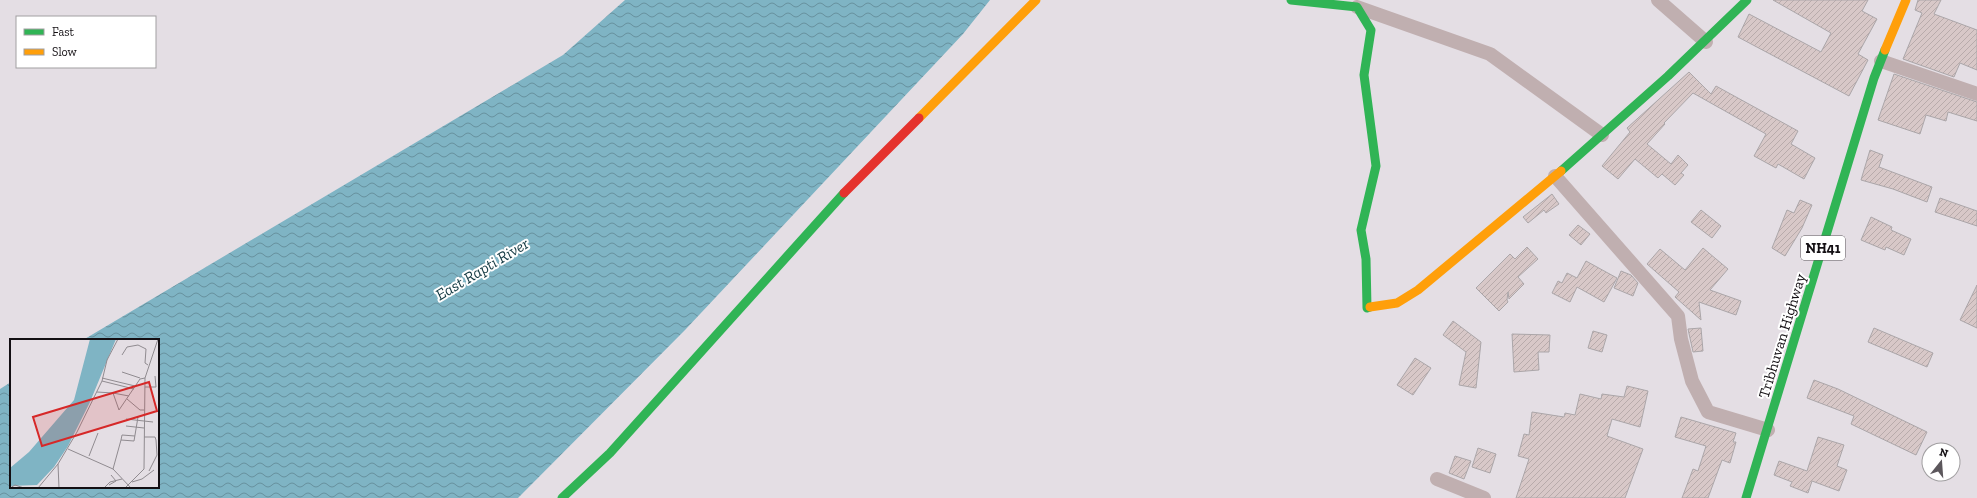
<svg xmlns="http://www.w3.org/2000/svg" width="1977" height="498" font-family="'Zilla Slab',serif">
<defs>
<pattern id="water-waves" width="16" height="10" patternUnits="userSpaceOnUse"><rect width="16" height="10" fill="#7fb4c4"/><path d="M0 5q4-4 8 0t8 0" fill="none" stroke="#67919e"/></pattern>
<pattern id="building-hatch" width="6" height="6" patternUnits="userSpaceOnUse"><rect width="6" height="6" fill="#d8c8c8"/><path d="M-1 1l2-2M0 6l6-6M5 7l2-2" fill="none" stroke="#b8abab"/></pattern>
</defs>
<rect width="100%" height="100%" fill="#e4dee4"/>
<path fill="url(#water-waves)" d="M625,0H990L963,34L685,330L518,498H0V389L11,382V487H158V340H83L563,55Z"/>
<g fill="url(#building-hatch)" stroke="#aba6a9">
<path d="M1773,0H1868L1862,11L1877,19L1858,54L1868,60L1849,96L1738,37L1749,14L1821,52L1831,33Z"/>
<path d="M1918,0H1941L1934,14L1977,30V70L1960,63L1954,77L1903,59L1922,13L1915,10Z"/>
<path d="M1689,72L1711,94L1716,86L1798,131L1791,144L1815,158L1804,179L1778,164L1776,168L1754,156L1766,134L1693,93L1664,123L1665,124L1647,144L1671,164L1678,155L1688,165L1681,173L1684,175L1675,185L1662,174L1658,178L1635,159L1618,179L1602,166L1630,132L1627,128Z"/>
<path d="M1894,74L1977,102V121L1948,112L1946,121L1926,115L1920,134L1878,120Z"/>
<path d="M1870,150L1883,155L1879,167L1932,187L1927,202L1893,189L1861,180Z"/>
<path d="M1552,194L1559,204L1546,213L1544,210L1528,223L1523,217Z"/>
<path d="M1940,198L1977,211V226L1935,212Z"/>
<path d="M1800,200L1812,205L1802,228L1785,256L1772,248L1787,210L1794,213Z"/>
<path d="M1701,210L1721,226L1712,238L1691,222Z"/>
<path d="M1871,217L1892,227L1891,230L1911,239L1904,255L1886,247L1885,250L1861,240Z"/>
<path d="M1578,225L1590,234L1581,245L1569,235Z"/>
<path d="M1527,247L1538,259L1518,277L1524,284L1509,299L1508,292L1507,300L1508,302L1499,311L1476,288L1510,254L1515,259Z"/>
<path d="M1703,248L1728,269L1710,290L1741,301L1736,315L1699,302L1701,320L1675,297L1679,292L1647,264L1660,249L1685,270Z"/>
<path d="M1586,261L1617,278L1604,302L1577,287L1570,302L1552,293L1558,281L1562,283L1567,273L1577,278Z"/>
<path d="M1621,271L1631,275L1638,283L1633,296L1614,288Z"/>
<path d="M1977,285V328L1960,320Z"/>
<path d="M1453,321L1481,342L1476,388L1459,385L1466,352L1443,335Z"/>
<path d="M1701,328L1703,351L1693,352L1688,329Z"/>
<path d="M1874,328L1933,353L1927,367L1868,342Z"/>
<path d="M1593,331L1607,335L1602,352L1588,348Z"/>
<path d="M1512,334L1550,335L1549,352H1538L1539,370L1514,372Z"/>
<path d="M1415,358L1431,368L1413,395L1397,385Z"/>
<path d="M1814,380L1838,389L1927,432L1916,455L1851,424L1854,416L1807,398Z"/>
<path d="M1627,386L1648,391L1640,427L1612,419L1607,436L1643,449L1625,498H1516L1529,459L1518,456L1524,434L1529,435L1532,412L1564,417L1565,413L1575,415L1580,394L1601,399L1602,394L1624,397Z"/>
<path d="M1681,417L1736,433L1733,442H1736L1730,463L1722,460L1708,498H1682L1693,469L1698,471L1706,446L1675,437Z"/>
<path d="M1818,437L1844,445L1837,466L1847,470L1839,491L1812,481L1808,493L1790,486L1792,482L1774,475L1779,461L1807,471Z"/>
<path d="M1478,448L1496,454L1490,473L1472,467Z"/>
<path d="M1455,456L1471,461L1464,479L1449,473Z"/>
</g>
<g fill="none" stroke-linecap="round" stroke-linejoin="round">
<g stroke="#c0afb0" stroke-width="14">
<path d="M1658,0L1706,42"/>
<path d="M1357,7L1490,54L1602,135"/>
<path d="M1881,61L1977,94"/>
<path d="M1555,176L1678,316L1681,339L1692,381L1708,412L1768,430"/>
<path d="M1437,479L1484,498"/>
</g>
<g stroke="#30b455" stroke-width="9">
<path d="M1291,0L1357,7L1371,30L1364,75L1376,166L1361,230L1366,259L1367,308L1370,307"/>
<path d="M1561,171L1668,76L1747,0"/>
<path d="M562,498L610,453L844,193"/>
<path d="M1746,498L1874,78L1885,50"/>
</g>
<g stroke="#ff9f0a" stroke-width="9">
<path d="M1885,50L1906,0"/>
<path d="M919,118L1036,0"/>
<path d="M1370,307L1397,303L1418,290L1561,171"/>
</g>
<path stroke="#e5322d" stroke-width="9" d="M844,193L919,118"/>
</g>
<g text-anchor="middle" dominant-baseline="central" stroke-width="4" stroke-linejoin="round" paint-order="stroke">
<rect fill="#fff" stroke="#5a575a" stroke-width="1" x="1801" y="236" width="44" height="24" rx="3"/>
<g font-size="14" font-weight="bold" fill="#130f13">
<text x="1823" y="248">NH41</text>
</g>
<g font-size="15" fill="#130f13" stroke="#fff">
<text transform="translate(1782 336) rotate(-73)">Tribhuvan Highway</text>
</g>
<g font-size="16" font-style="italic" fill="#123841" stroke="#fff">
<text transform="translate(482 269) rotate(-31)">East Rapti River</text>
</g>
</g>
<g transform="translate(10 339)">
<rect width="149" height="149" fill="#e4dee4"/>
<path d="M80,0H106L80,63L58,107L44,128L27,146L0,147V129L19,113L64,61Z" fill="#7fb4c4"/>
<path fill="none" stroke="#908b90" stroke-width="1" d="M112,16L117,8L128,6L136,10L135,24L138,26M112,33L130,39M92,39L125,47M92,42L124,50M135,48H146L145,37M87,53L103,54L109,71L130,40L135,39M103,54L119,57M117,60L130,71H134M116,80L143,83M116,87L134,89M134,98H145L146,101L147,116L139,132M111,101L112,96L125,97M58,110L103,130L121,149M79,117L88,94M48,125L49,149M103,130L111,101L124,102L128,78M122,143L132,140L144,131M99,146L106,142L101,136M0,149L5,146L14,149M28,149L48,125L67,93L92,42L97,21L108,0M94,149L100,143L112,140M115,149L134,130L135,39L148,0"/>
<path fill="#d62828" fill-opacity="0.15" stroke="#d62828" stroke-width="2" d="M139,43L147,72L32,107L23,78Z"/>
<rect width="149" height="149" fill="none" stroke="#130f13" stroke-width="2"/>
</g>
<rect x="16" y="16" width="140" height="52" fill="#ffffff" stroke="#a19fa1"/>
<rect x="24" y="29" width="20" height="6" fill="#30b455" stroke="#a19fa1"/>
<text x="52" y="36" font-size="12" fill="#130f13">Fast</text>
<rect x="24" y="49" width="20" height="6" fill="#ff9f0a" stroke="#a19fa1"/>
<text x="52" y="56" font-size="12" fill="#130f13">Slow</text>
<g transform="translate(1941 462) rotate(17)"><circle r="19" fill="#ffffff" stroke="#a19fa1"/>
<path d="M0-3L7 15L0 10L-7 15Z" fill="#5c575c"/>
<text y="-6" font-size="11" font-weight="bold" text-anchor="middle" fill="#130f13">N</text>
</g>
</svg>
